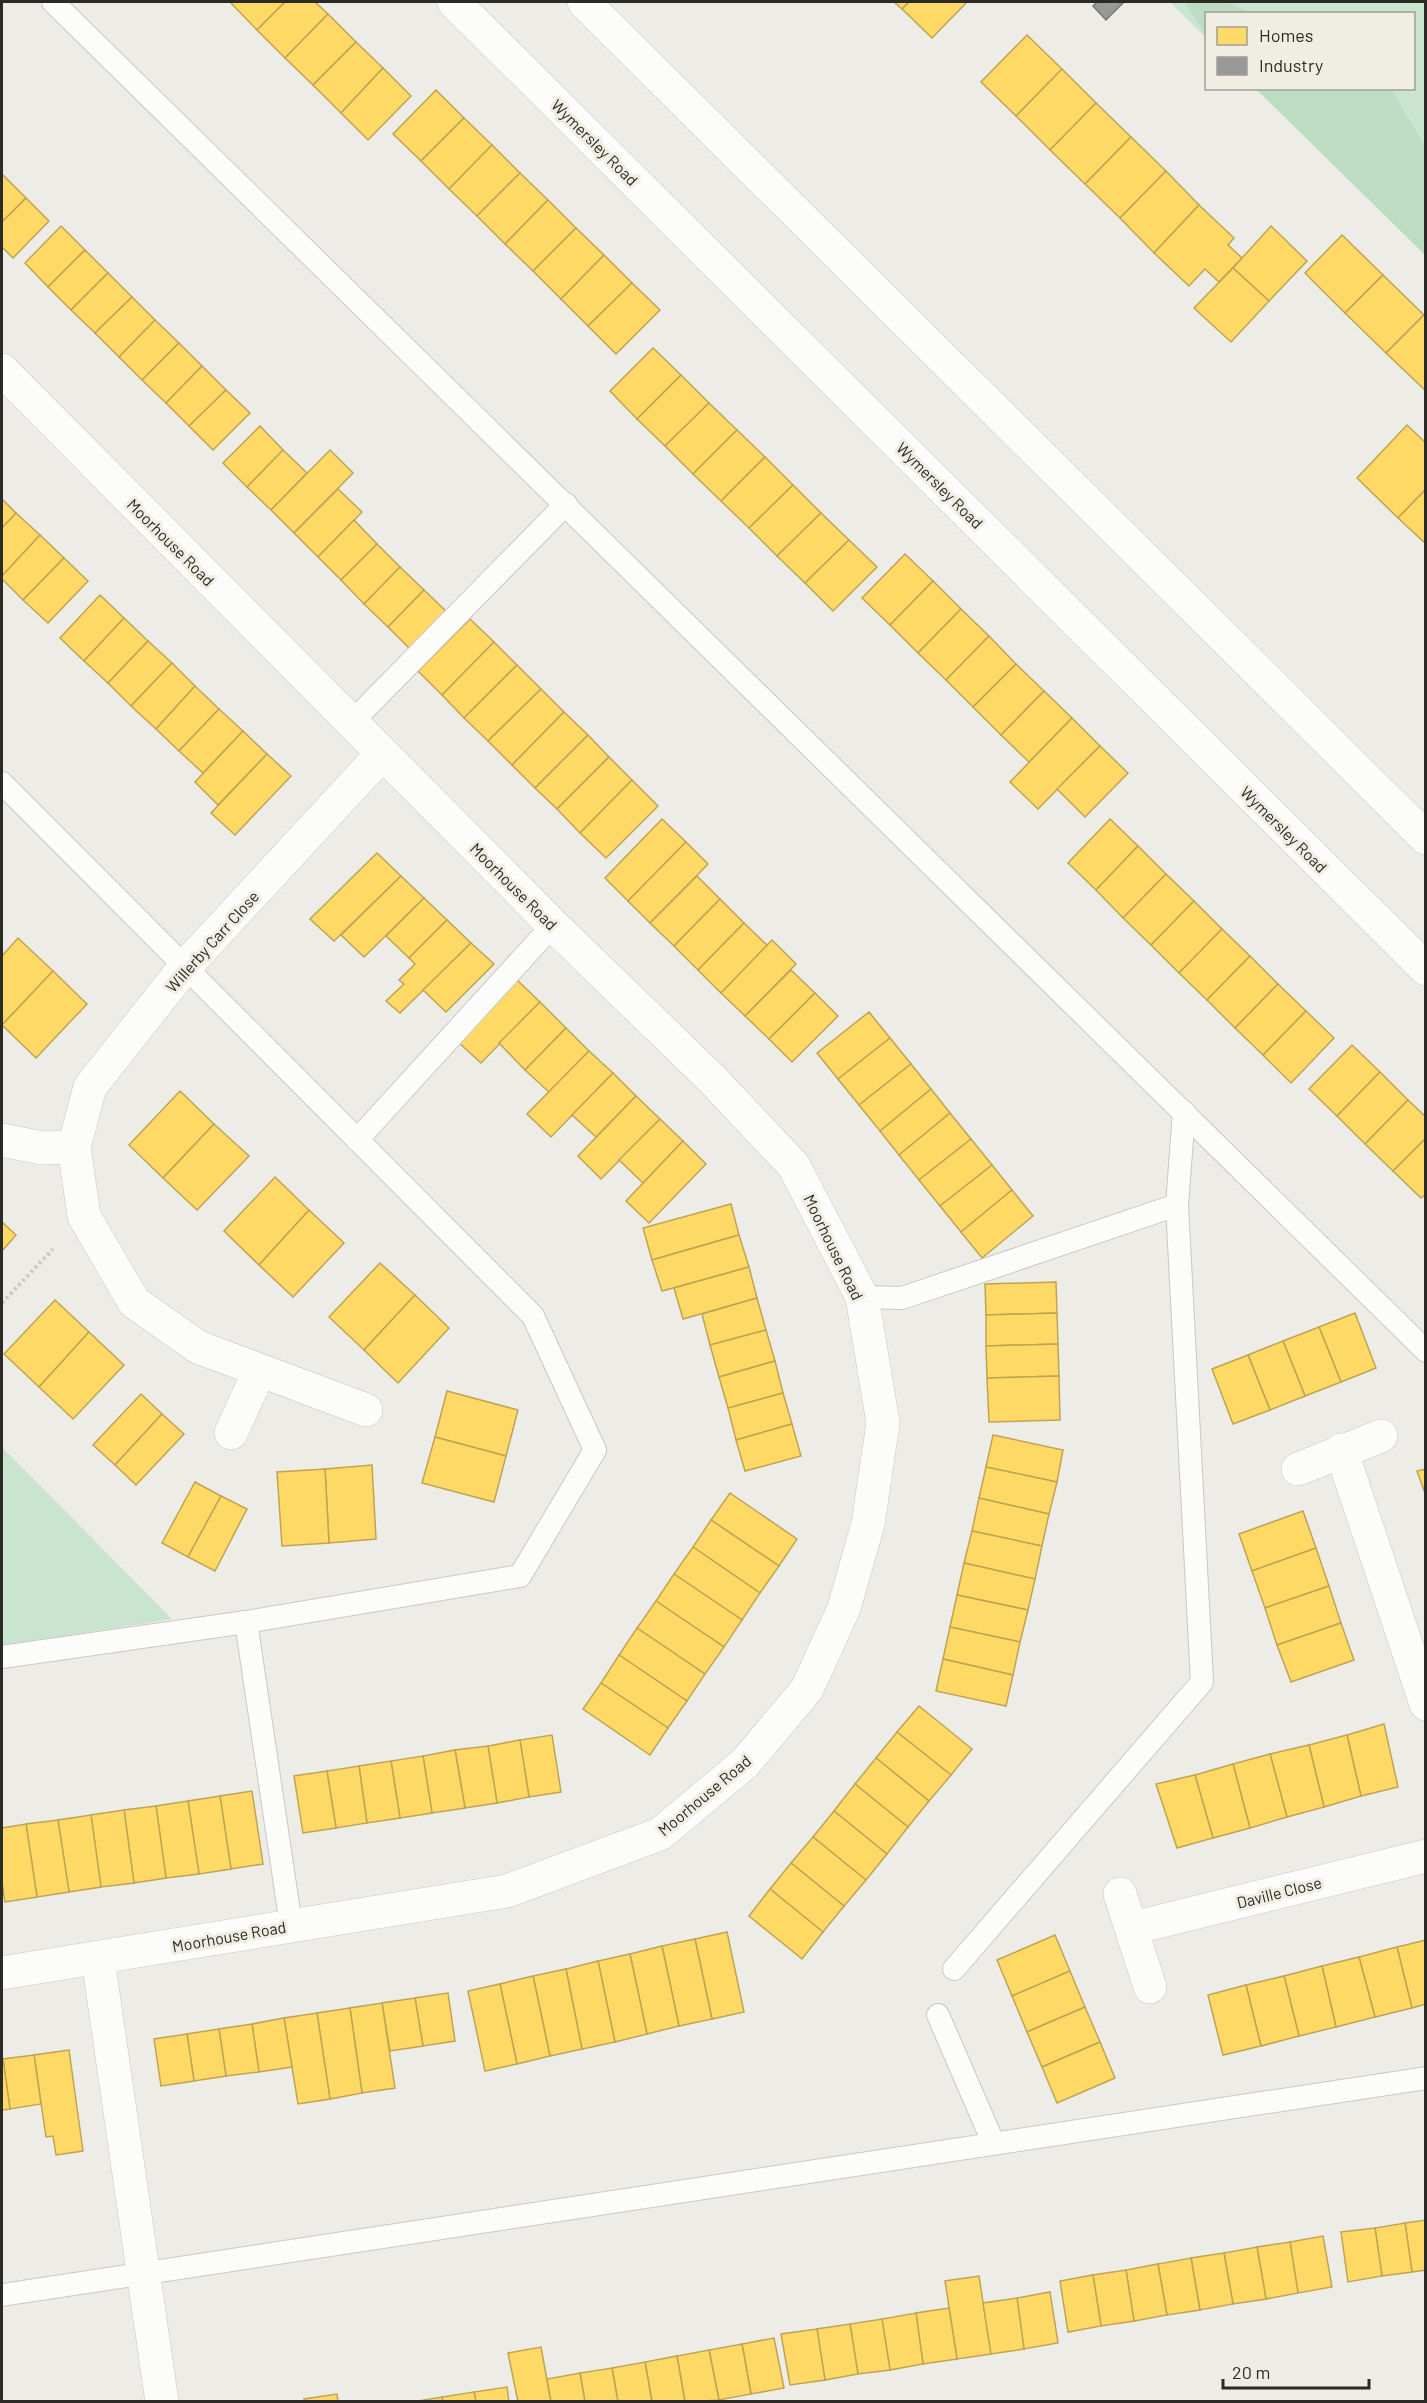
<svg xmlns="http://www.w3.org/2000/svg" width="1427" height="2403" font-family="Barlow,sans-serif">
<rect width="100%" height="100%" fill="#edece6"/>
<g fill="#c9e4cf">
<path d="M1170,2H1425V254L1258,89L1414,88V14H1206V38Z"/>
<path d="M2,1447L172,1619L2,1646Z"/>
</g>
<g fill="#bcdcc4">
<path d="M1185,2H1226L1251,13L1206,14V36Z"/>
<path d="M1256,89H1391L1424,145L1425,255Z"/>
</g>
<g fill="#ffd966" stroke="#bfa453" stroke-width="1.5">
<path d="M230,2H285L257,30Z"/>
<path d="M285,2H315L328,14L285,58L257,30Z"/>
<path d="M894,2H909L902,9Z"/>
<path d="M909,2H967L932,38L902,9Z"/>
<path d="M328,14L356,42L313,85L285,58Z"/>
<path d="M1027,35L1062,69L1016,116L981,82Z"/>
<path d="M356,42L383,68L341,113L313,85Z"/>
<path d="M383,68L411,96L368,140L341,113Z"/>
<path d="M1062,69L1096,103L1050,150L1016,116Z"/>
<path d="M436,90L464,118L421,161L393,134Z"/>
<path d="M1096,103L1131,137L1085,184L1050,150Z"/>
<path d="M464,118L492,145L449,189L421,161Z"/>
<path d="M1131,137L1166,171L1120,218L1085,184Z"/>
<path d="M492,145L520,173L477,216L449,189Z"/>
<path d="M1166,171L1199,205L1154,253L1120,218Z"/>
<path d="M520,173L548,200L505,244L477,216Z"/>
<path d="M2,174L26,198L2,222Z"/>
<path d="M26,198L49,221L13,258L2,247V222Z"/>
<path d="M548,200L576,228L533,271L505,244Z"/>
<path d="M1199,205L1234,238L1228,245L1242,258L1219,282L1205,269L1189,286L1154,253Z"/>
<path d="M61,226L85,250L48,287L25,263Z"/>
<path d="M1271,226L1307,261L1269,301L1233,268Z"/>
<path d="M576,228L604,255L561,299L533,271Z"/>
<path d="M1342,235L1383,275L1345,313L1305,273Z"/>
<path d="M85,250L108,273L71,310L48,287Z"/>
<path d="M604,255L632,283L588,326L561,299Z"/>
<path d="M1233,268L1269,301L1231,342L1194,308Z"/>
<path d="M108,273L132,297L95,333L71,310Z"/>
<path d="M1383,275L1424,315L1386,353L1345,313Z"/>
<path d="M632,283L660,310L616,354L588,326Z"/>
<path d="M132,297L155,320L119,357L95,333Z"/>
<path d="M1424,315L1426,316V391L1386,353Z"/>
<path d="M155,320L179,343L142,380L119,357Z"/>
<path d="M179,343L202,366L166,403L142,380Z"/>
<path d="M653,348L681,375L637,419L610,391Z"/>
<path d="M202,366L226,390L189,426L166,403Z"/>
<path d="M681,375L709,403L665,446L637,419Z"/>
<path d="M226,390L250,413L213,450L189,426Z"/>
<path d="M709,403L737,430L693,474L665,446Z"/>
<path d="M1407,425L1426,443V489L1398,518L1357,478Z"/>
<path d="M260,426L283,450L247,487L223,463Z"/>
<path d="M737,430L765,457L721,501L693,474Z"/>
<path d="M283,450L307,473L271,510L247,487Z"/>
<path d="M330,450L353,473L294,533L271,510Z"/>
<path d="M765,457L793,485L749,528L721,501Z"/>
<path d="M793,485L821,513L777,556L749,528Z"/>
<path d="M338,489L362,512L318,557L294,533Z"/>
<path d="M1426,489V544L1398,518Z"/>
<path d="M2,499L16,513L2,528Z"/>
<path d="M16,513L40,535L2,576V528Z"/>
<path d="M821,513L849,540L805,583L777,556Z"/>
<path d="M354,520L377,544L341,580L318,557Z"/>
<path d="M40,535L64,558L23,600L2,579V576Z"/>
<path d="M849,540L877,567L833,611L805,583Z"/>
<path d="M377,544L400,567L364,604L341,580Z"/>
<path d="M905,554L933,581L890,625L862,598Z"/>
<path d="M64,558L88,581L48,623L23,600Z"/>
<path d="M400,567L424,590L388,627L364,604Z"/>
<path d="M933,581L961,609L918,653L890,625Z"/>
<path d="M424,590L448,613L411,650L388,627Z"/>
<path d="M100,595L124,618L84,661L60,638Z"/>
<path d="M961,609L989,636L946,680L918,653Z"/>
<path d="M124,618L148,641L108,683L84,661Z"/>
<path d="M470,619L494,642L442,695L418,671Z"/>
<path d="M989,636L1016,664L973,707L946,680Z"/>
<path d="M148,641L172,663L131,706L108,683Z"/>
<path d="M494,642L517,665L464,718L442,695Z"/>
<path d="M172,663L195,686L156,729L131,706Z"/>
<path d="M1016,664L1044,691L1001,735L973,707Z"/>
<path d="M517,665L541,689L488,741L464,718Z"/>
<path d="M195,686L219,709L179,751L156,729Z"/>
<path d="M541,689L564,712L512,765L488,741Z"/>
<path d="M1044,691L1072,718L1029,762L1001,735Z"/>
<path d="M219,709L243,731L203,773L179,751Z"/>
<path d="M564,712L588,735L535,788L512,765Z"/>
<path d="M1072,718L1100,746L1038,809L1010,782Z"/>
<path d="M243,731L267,754L218,805L195,782Z"/>
<path d="M588,735L609,757L557,809L535,788Z"/>
<path d="M1100,746L1128,773L1085,817L1057,789Z"/>
<path d="M267,754L291,776L235,835L211,813Z"/>
<path d="M609,757L632,780L580,833L557,809Z"/>
<path d="M632,780L658,806L606,858L580,833Z"/>
<path d="M662,819L686,842L628,901L605,878Z"/>
<path d="M1110,819L1138,846L1096,890L1068,863Z"/>
<path d="M686,842L708,864L650,923L628,901Z"/>
<path d="M1138,846L1166,874L1123,918L1096,890Z"/>
<path d="M377,853L401,876L334,941L310,919Z"/>
<path d="M1166,874L1194,901L1151,945L1123,918Z"/>
<path d="M401,876L424,898L364,957L341,935Z"/>
<path d="M697,876L720,899L674,946L650,923Z"/>
<path d="M424,898L447,920L409,958L386,936Z"/>
<path d="M720,899L744,923L698,970L674,946Z"/>
<path d="M1194,901L1222,929L1179,973L1151,945Z"/>
<path d="M447,920L471,943L400,1013L386,1001L404,984L399,980L415,964L409,958Z"/>
<path d="M744,923L768,946L721,993L698,970Z"/>
<path d="M1222,929L1250,956L1207,1000L1179,973Z"/>
<path d="M18,938L53,971L2,1025V956Z"/>
<path d="M772,940L796,964L745,1016L721,993Z"/>
<path d="M471,943L494,964L446,1012L423,990Z"/>
<path d="M1250,956L1278,984L1235,1028L1207,1000Z"/>
<path d="M791,970L815,993L769,1039L745,1016Z"/>
<path d="M53,971L87,1004L36,1058L2,1025Z"/>
<path d="M516,979L540,1002L481,1063L457,1041Z"/>
<path d="M1278,984L1306,1011L1263,1055L1235,1028Z"/>
<path d="M815,993L838,1016L792,1062L769,1039Z"/>
<path d="M540,1002L566,1028L525,1070L499,1043Z"/>
<path d="M1306,1011L1334,1038L1291,1083L1263,1055Z"/>
<path d="M869,1012L890,1038L838,1079L817,1053Z"/>
<path d="M566,1028L589,1051L549,1092L525,1070Z"/>
<path d="M890,1038L911,1064L859,1105L838,1079Z"/>
<path d="M1352,1045L1380,1072L1337,1116L1309,1089Z"/>
<path d="M589,1051L613,1073L551,1137L527,1114Z"/>
<path d="M911,1064L931,1089L880,1131L859,1105Z"/>
<path d="M1380,1072L1408,1100L1365,1144L1337,1116Z"/>
<path d="M613,1073L636,1096L596,1137L572,1115Z"/>
<path d="M931,1089L950,1113L899,1155L880,1131Z"/>
<path d="M180,1091L214,1124L163,1178L129,1145Z"/>
<path d="M636,1096L660,1119L601,1179L578,1156Z"/>
<path d="M1408,1100L1426,1117V1138L1393,1171L1365,1144Z"/>
<path d="M950,1113L971,1139L919,1180L899,1155Z"/>
<path d="M660,1119L683,1141L643,1183L619,1160Z"/>
<path d="M214,1124L249,1156L197,1210L163,1178Z"/>
<path d="M1426,1138V1194L1421,1198L1393,1171Z"/>
<path d="M971,1139L992,1165L940,1206L919,1180Z"/>
<path d="M683,1141L706,1164L649,1223L626,1201Z"/>
<path d="M992,1165L1012,1190L961,1232L940,1206Z"/>
<path d="M275,1177L309,1210L259,1265L224,1231Z"/>
<path d="M1012,1190L1033,1216L982,1258L961,1232Z"/>
<path d="M731,1204L739,1235L652,1260L643,1228Z"/>
<path d="M309,1210L344,1243L293,1297L259,1265Z"/>
<path d="M2,1222L16,1235L2,1251Z"/>
<path d="M739,1235L749,1267L662,1291L652,1260Z"/>
<path d="M380,1263L415,1295L364,1350L329,1317Z"/>
<path d="M749,1267L757,1298L683,1319L674,1288Z"/>
<path d="M1056,1282L1057,1313L986,1315L985,1284Z"/>
<path d="M415,1295L449,1328L398,1383L364,1350Z"/>
<path d="M757,1298L766,1330L710,1345L702,1314Z"/>
<path d="M55,1300L89,1332L39,1387L4,1354Z"/>
<path d="M1057,1313L1058,1344L986,1346V1315Z"/>
<path d="M1355,1313L1376,1368L1341,1382L1319,1327Z"/>
<path d="M1319,1327L1341,1382L1305,1396L1283,1341Z"/>
<path d="M766,1330L775,1361L719,1377L710,1345Z"/>
<path d="M89,1332L124,1365L73,1419L39,1387Z"/>
<path d="M1283,1341L1305,1396L1270,1410L1248,1355Z"/>
<path d="M1058,1344L1059,1376L987,1378L986,1346Z"/>
<path d="M1248,1355L1270,1410L1233,1424L1212,1369Z"/>
<path d="M775,1361L783,1393L728,1408L719,1377Z"/>
<path d="M1059,1376L1060,1420L989,1422L987,1378Z"/>
<path d="M447,1391L518,1410L506,1456L435,1437Z"/>
<path d="M783,1393L792,1424L736,1440L728,1408Z"/>
<path d="M141,1394L162,1414L115,1465L93,1445Z"/>
<path d="M162,1414L184,1434L136,1485L115,1465Z"/>
<path d="M792,1424L801,1456L745,1471L736,1440Z"/>
<path d="M993,1435L1063,1450L1057,1482L986,1467Z"/>
<path d="M435,1437L506,1456L494,1502L422,1483Z"/>
<path d="M372,1465L376,1539L329,1543L325,1469Z"/>
<path d="M986,1467L1057,1482L1049,1514L979,1498Z"/>
<path d="M325,1469L329,1543L282,1546L277,1472Z"/>
<path d="M1426,1469V1496L1417,1471Z"/>
<path d="M195,1482L221,1496L188,1557L162,1543Z"/>
<path d="M730,1493L797,1539L779,1566L711,1520Z"/>
<path d="M221,1496L247,1509L215,1571L188,1557Z"/>
<path d="M979,1498L1049,1514L1042,1546L972,1531Z"/>
<path d="M1303,1511L1316,1548L1252,1571L1239,1534Z"/>
<path d="M711,1520L779,1566L760,1593L693,1547Z"/>
<path d="M972,1531L1042,1546L1035,1579L964,1563Z"/>
<path d="M693,1547L760,1593L742,1620L674,1574Z"/>
<path d="M1316,1548L1329,1586L1265,1608L1252,1571Z"/>
<path d="M964,1563L1035,1579L1028,1610L957,1595Z"/>
<path d="M674,1574L742,1620L724,1647L656,1601Z"/>
<path d="M1329,1586L1341,1623L1277,1645L1265,1608Z"/>
<path d="M957,1595L1028,1610L1020,1642L950,1627Z"/>
<path d="M656,1601L724,1647L705,1674L637,1628Z"/>
<path d="M1341,1623L1354,1660L1291,1682L1277,1645Z"/>
<path d="M950,1627L1020,1642L1013,1675L943,1659Z"/>
<path d="M637,1628L705,1674L687,1701L619,1655Z"/>
<path d="M619,1655L687,1701L668,1728L601,1683Z"/>
<path d="M943,1659L1013,1675L1006,1706L936,1691Z"/>
<path d="M601,1683L668,1728L650,1755L583,1709Z"/>
<path d="M919,1706L972,1749L951,1775L897,1732Z"/>
<path d="M1384,1724L1398,1787L1361,1796L1347,1735Z"/>
<path d="M897,1732L951,1775L929,1801L876,1758Z"/>
<path d="M552,1735L561,1792L529,1797L520,1740Z"/>
<path d="M1347,1735L1361,1796L1324,1807L1309,1745Z"/>
<path d="M520,1740L529,1797L497,1803L488,1746Z"/>
<path d="M1309,1745L1324,1807L1287,1817L1270,1754Z"/>
<path d="M488,1746L497,1803L465,1808L455,1750Z"/>
<path d="M455,1750L465,1808L432,1813L423,1756Z"/>
<path d="M1270,1754L1287,1817L1250,1828L1233,1764Z"/>
<path d="M423,1756L432,1813L400,1818L391,1761Z"/>
<path d="M876,1758L929,1801L908,1827L855,1784Z"/>
<path d="M391,1761L400,1818L367,1823L359,1766Z"/>
<path d="M1233,1764L1250,1828L1213,1838L1195,1775Z"/>
<path d="M359,1766L367,1823L336,1828L327,1771Z"/>
<path d="M327,1771L336,1828L303,1833L294,1776Z"/>
<path d="M1195,1775L1213,1838L1177,1848L1156,1784Z"/>
<path d="M855,1784L908,1827L887,1854L834,1811Z"/>
<path d="M252,1791L263,1864L231,1869L220,1796Z"/>
<path d="M220,1796L231,1869L199,1874L188,1801Z"/>
<path d="M188,1801L199,1874L166,1878L156,1806Z"/>
<path d="M156,1806L166,1878L134,1883L124,1810Z"/>
<path d="M124,1810L134,1883L101,1887L91,1815Z"/>
<path d="M834,1811L887,1854L866,1880L813,1837Z"/>
<path d="M91,1815L101,1887L69,1892L58,1820Z"/>
<path d="M58,1820L69,1892L37,1897L26,1824Z"/>
<path d="M26,1824L37,1897L5,1902L2,1882V1828Z"/>
<path d="M813,1837L866,1880L844,1906L791,1863Z"/>
<path d="M791,1863L844,1906L823,1932L770,1889Z"/>
<path d="M770,1889L823,1932L802,1959L749,1916Z"/>
<path d="M727,1932L744,2012L712,2019L695,1939Z"/>
<path d="M1055,1935L1070,1971L1012,1996L997,1960Z"/>
<path d="M695,1939L712,2019L679,2026L662,1946Z"/>
<path d="M1426,1940V2004L1412,2008L1397,1947Z"/>
<path d="M662,1946L679,2026L647,2034L630,1954Z"/>
<path d="M1397,1947L1412,2008L1375,2017L1359,1957Z"/>
<path d="M630,1954L647,2034L615,2042L598,1961Z"/>
<path d="M1359,1957L1375,2017L1336,2027L1322,1966Z"/>
<path d="M598,1961L615,2042L582,2049L566,1969Z"/>
<path d="M1322,1966L1336,2027L1299,2036L1284,1976Z"/>
<path d="M566,1969L582,2049L550,2056L533,1976Z"/>
<path d="M1070,1971L1085,2007L1027,2032L1012,1996Z"/>
<path d="M533,1976L550,2056L517,2064L500,1984Z"/>
<path d="M1284,1976L1299,2036L1261,2046L1246,1985Z"/>
<path d="M500,1984L517,2064L485,2071L468,1991Z"/>
<path d="M1246,1985L1261,2046L1223,2055L1208,1995Z"/>
<path d="M448,1993L455,2041L423,2046L415,1998Z"/>
<path d="M415,1998L423,2046L390,2051L382,2003Z"/>
<path d="M382,2003L395,2088L362,2093L350,2008Z"/>
<path d="M1085,2007L1100,2042L1042,2067L1027,2032Z"/>
<path d="M350,2008L362,2093L330,2099L317,2013Z"/>
<path d="M317,2013L330,2099L298,2104L284,2018Z"/>
<path d="M284,2018L292,2067L259,2072L252,2024Z"/>
<path d="M252,2024L259,2072L226,2076L219,2029Z"/>
<path d="M219,2029L226,2076L194,2081L187,2034Z"/>
<path d="M187,2034L194,2081L161,2086L154,2039Z"/>
<path d="M1100,2042L1115,2078L1057,2103L1042,2067Z"/>
<path d="M69,2050L83,2151L56,2155L53,2136L46,2137L34,2055Z"/>
<path d="M34,2055L41,2104L10,2109L3,2059Z"/>
<path d="M3,2059L10,2109L2,2110V2060Z"/>
<path d="M1426,2220V2270L1412,2272L1405,2223Z"/>
<path d="M1405,2223L1412,2272L1382,2276L1375,2228Z"/>
<path d="M1375,2228L1382,2276L1348,2282L1341,2232Z"/>
<path d="M1323,2236L1332,2287L1298,2293L1290,2242Z"/>
<path d="M1290,2242L1298,2293L1266,2299L1257,2247Z"/>
<path d="M1257,2247L1266,2299L1233,2304L1224,2253Z"/>
<path d="M1224,2253L1233,2304L1200,2310L1191,2258Z"/>
<path d="M1191,2258L1200,2310L1167,2315L1158,2264Z"/>
<path d="M1158,2264L1167,2315L1134,2321L1126,2270Z"/>
<path d="M1126,2270L1134,2321L1101,2326L1093,2275Z"/>
<path d="M1093,2275L1101,2326L1068,2332L1060,2281Z"/>
<path d="M979,2276L991,2354L957,2359L945,2281Z"/>
<path d="M1050,2292L1058,2343L1024,2349L1017,2298Z"/>
<path d="M1017,2298L1024,2349L991,2354L983,2303Z"/>
<path d="M949,2308L957,2359L923,2364L916,2313Z"/>
<path d="M916,2313L923,2364L890,2370L882,2319Z"/>
<path d="M882,2319L890,2370L858,2374L850,2324Z"/>
<path d="M850,2324L858,2374L825,2380L817,2329Z"/>
<path d="M817,2329L825,2380L790,2385L781,2334Z"/>
<path d="M774,2338L784,2388L751,2394L742,2344Z"/>
<path d="M742,2344L751,2394L719,2400L709,2350Z"/>
<path d="M541,2347L551,2402H518L508,2353Z"/>
<path d="M709,2350L719,2400L685,2402L677,2356Z"/>
<path d="M677,2356L685,2402H652L645,2362Z"/>
<path d="M645,2362L652,2402H618L612,2368Z"/>
<path d="M612,2368L618,2402H585L580,2373Z"/>
<path d="M580,2373L585,2402H551L547,2379Z"/>
<path d="M507,2387L509,2402H476L474,2392Z"/>
<path d="M474,2392L476,2402H443L442,2397Z"/>
<path d="M337,2394L338,2402H304V2399Z"/>
<path d="M442,2397L443,2402H412Z"/>
</g>
<path fill="#999" stroke="#787876" stroke-width="1.5" d="M1097,2H1124L1106,20L1093,6Z"/>
<g fill="none" stroke-linecap="round" stroke-linejoin="round">
<defs>
<g id="lane">
<path d="M53,2L1426,1351"/>
<path d="M351,723L566,504"/>
<path d="M2,783L533,1316L595,1450L520,1576L246,1622L2,1657"/>
<path d="M357,1140L553,925"/>
<path d="M862,1297L902,1298L1177,1205"/>
<path d="M246,1622L291,1925"/>
<path d="M954,1969L1202,1682L1177,1205L1184,1112"/>
<path d="M938,2015L993,2142"/>
<path d="M2,2295L1426,2078"/>
</g>
<g id="street">
<path d="M454,2L1426,969"/>
<path d="M584,2L1426,838"/>
<path d="M2,370L553,925L713,1080L794,1166L862,1297L883,1423L868,1524L844,1608L807,1689L745,1763L660,1834L507,1891L2,1973"/>
<path d="M2,1140L42,1148L74,1147"/>
<path d="M366,1410L198,1347L134,1302L84,1216L74,1147L90,1087L185,967L382,754"/>
<path d="M231,1433L259,1372"/>
<path d="M1341,1450L1426,1704"/>
<path d="M1298,1469L1381,1436"/>
<path d="M1120,1894L1150,1987"/>
<path d="M1133,1928L1426,1856"/>
<path d="M98,1959L162,2402"/>
</g>
</defs>
<use href="#lane" stroke="#c9c8c4" stroke-width="24"/>
<use href="#street" stroke="#c9c8c4" stroke-width="34"/>
<path stroke="#cbcac8" stroke-width="4" stroke-dasharray="3 3" stroke-linecap="butt" d="M2,1303L53,1249"/>
<use href="#lane" stroke="#fcfcfb" stroke-width="22"/>
<use href="#street" stroke="#fcfcfb" stroke-width="33"/>
</g>
<g text-anchor="middle" dominant-baseline="central" stroke-width="6" stroke-linejoin="round" paint-order="stroke">
<g font-size="16" fill="#2b2a26" stroke="#f0ede3">
<text transform="translate(595 142) rotate(45)">Wymersley Road</text>
<text transform="translate(940 485) rotate(45)">Wymersley Road</text>
<text transform="translate(171 542) rotate(45)">Moorhouse Road</text>
<text transform="translate(1284 829) rotate(45)">Wymersley Road</text>
<text transform="translate(514 886) rotate(45)">Moorhouse Road</text>
<text transform="translate(212 941) rotate(-48)">Willerby Carr Close</text>
<text transform="translate(834 1247) rotate(64)">Moorhouse Road</text>
<text transform="translate(704 1795) rotate(-40)">Moorhouse Road</text>
<text transform="translate(1279 1892) rotate(-14)">Daville Close</text>
<text transform="translate(229 1936) rotate(-10)">Moorhouse Road</text>
</g>
</g>
<rect width="1427" height="2403" fill="none" stroke="#2b2a26" stroke-width="6"/>
<rect x="1205" y="12" width="210" height="78" fill="#f0ede3" stroke="#a19f97" stroke-width="1.5"/>
<rect x="1217" y="27" width="30" height="18" fill="#ffd966" stroke="#a19f97" stroke-width="1.5"/>
<text x="1259" y="42" font-size="18" fill="#2b2a26">Homes</text>
<rect x="1217" y="57" width="30" height="18" fill="#999999" stroke="#a19f97" stroke-width="1.5"/>
<text x="1259" y="72" font-size="18" fill="#2b2a26">Industry</text>
<path d="M1223 2379v9h146v-9" fill="none" stroke="#2b2a26" stroke-width="3"/>
<text x="1232" y="2379" font-size="18" fill="#2b2a26" stroke="#f0ede3" stroke-width="4.5" paint-order="stroke">20 m</text>
</svg>
